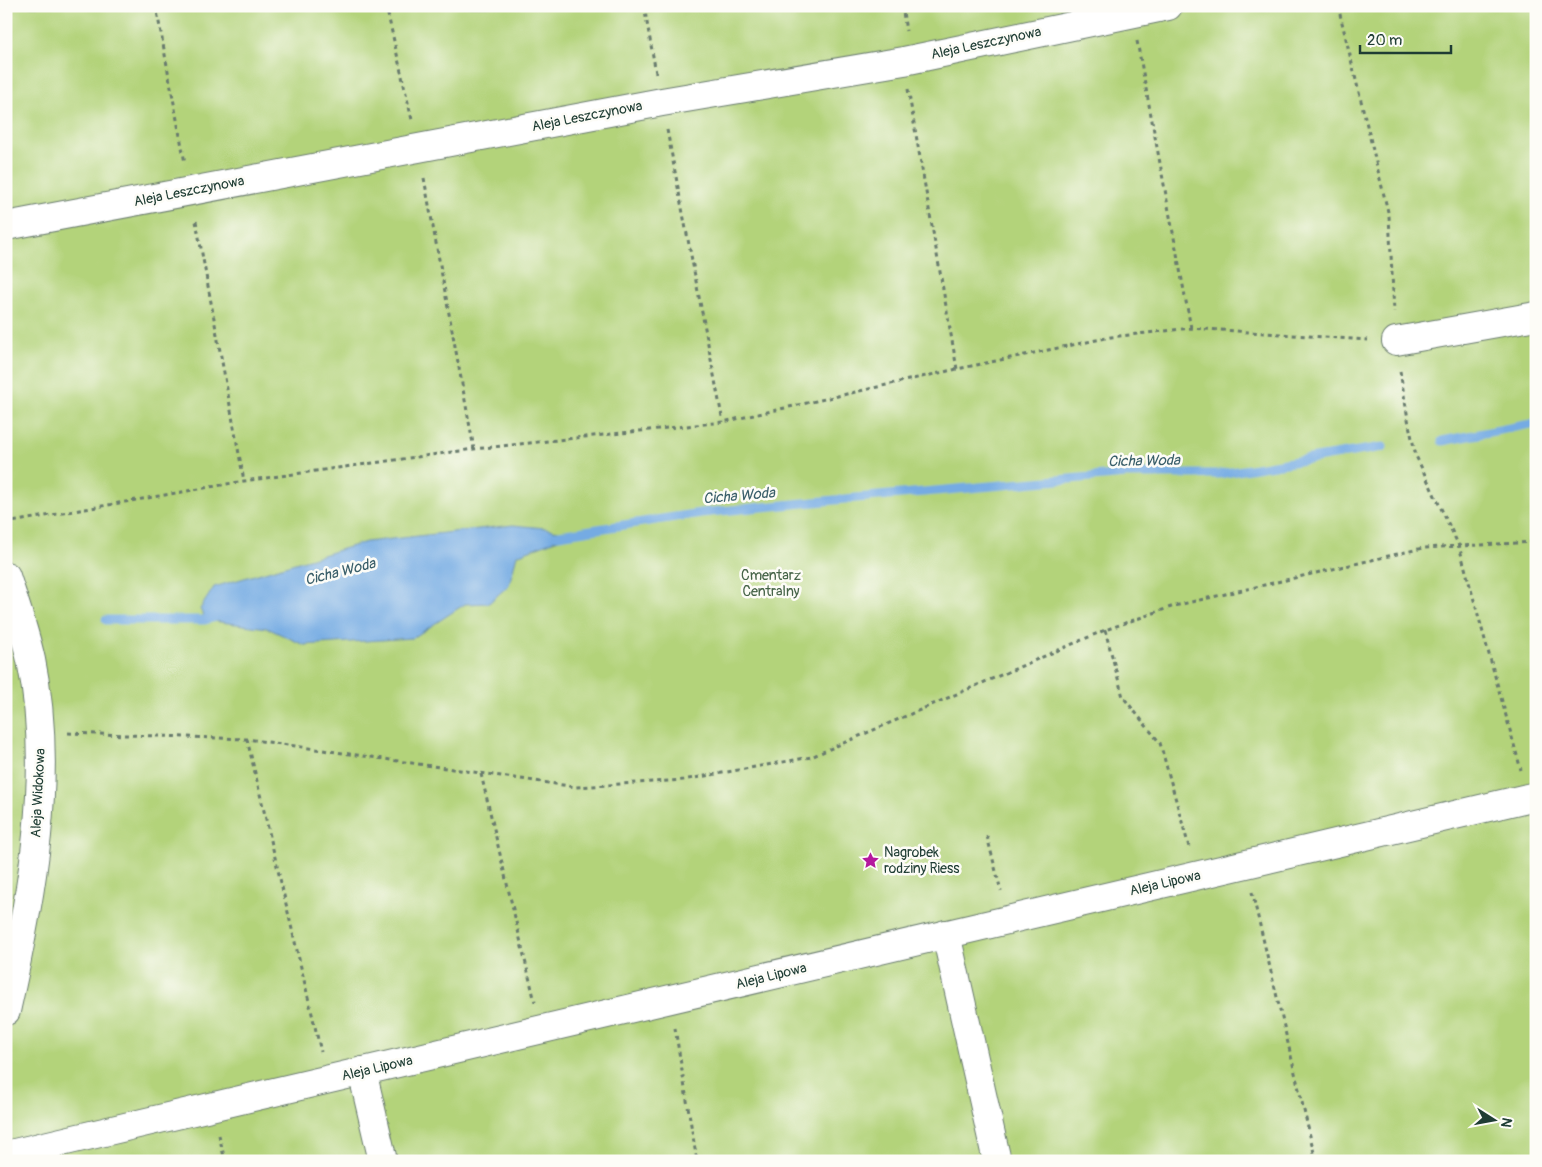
<svg xmlns="http://www.w3.org/2000/svg" width="1542" height="1167" font-family="Pangolin,sans-serif">
<rect width="100%" height="100%" fill="#fdfcf7"/>
<filter id="ink" filterUnits="userSpaceOnUse"><feTurbulence type="fractalNoise" baseFrequency=".02" numOctaves="2"/><feDisplacementMap in="SourceGraphic" scale="10" xChannelSelector="R" yChannelSelector="G"/><feConvolveMatrix kernelMatrix="1 2 1 2 8 2 1 2 1" color-interpolation-filters="sRGB"/></filter>
<filter id="wash" filterUnits="userSpaceOnUse"><feTurbulence type="fractalNoise" baseFrequency=".0096" numOctaves="4" result="noise"/><feDisplacementMap in="SourceGraphic" scale="20" xChannelSelector="R" yChannelSelector="G"/><feGaussianBlur stdDeviation="1.12" result="paint"/><feColorMatrix in="noise" values="0 0 0 0 0 0 0 0 0 0 0 0 0 0 0 0 0 1.4 0 .05"/><feComposite in="paint" operator="in"/></filter>
<g filter="url(#wash)">
<rect width="100%" height="100%" fill="#f2eeda"/>
<rect fill="#b3d37a" stroke="#698857" x="6" y="6" width="1530" height="1155"/>
<path fill="#75abe3" stroke="#4a748c" d="M513,525L545,528L571,534L517,555L509,585L489,603L465,604L413,638L304,645L267,628L205,620L200,609L214,587L366,542Z"/>
<g fill="none" stroke-linecap="round" stroke-linejoin="round">
<g stroke="#75abe3" stroke-width="9">
<path d="M1442,441L1536,423"/>
<path d="M559,535L701,513L845,499L1126,474H1219L1383,447"/>
<path d="M106,620H205L216,617"/>
</g>
</g>
</g>
<g filter="url(#ink)">
<g fill="none" stroke-linecap="round" stroke-linejoin="round">
<defs>
<g id="minor">
<path d="M6,226L662,102L904,61L1168,6"/>
<path d="M1396,341L1536,316"/>
<path d="M6,576C15,604 25,632 31,660C55,774 31,899 6,1011"/>
<path d="M946,934L997,1161"/>
<path d="M362,1071L383,1161"/>
<path d="M6,1155L1536,796"/>
</g>
</defs>
<use href="#minor" stroke="#697b6e" stroke-width="30"/>
<g stroke="#697b6e" stroke-width="3" stroke-dasharray="4 4" stroke-linecap="butt">
<path d="M156,6L185,163"/>
<path d="M386,6L412,120"/>
<path d="M644,6L656,73"/>
<path d="M902,6L906,31"/>
<path d="M1338,6L1389,216L1394,312"/>
<path d="M1137,41L1191,328"/>
<path d="M908,89L957,369"/>
<path d="M667,130L723,422"/>
<path d="M424,178L474,449"/>
<path d="M196,221L244,481"/>
<path d="M1400,371L1409,425L1416,456L1459,546L1521,770"/>
<path d="M6,523L244,481L474,449L723,422L957,369L1111,337L1191,328L1368,340"/>
<path d="M1105,630L1123,697L1160,743L1189,847"/>
<path d="M68,733L247,739L576,787L683,780L811,757L1105,630L1174,606L1423,548L1536,542"/>
<path d="M247,739L321,1052"/>
<path d="M481,774L535,1002"/>
<path d="M987,836L1001,891"/>
<path d="M1252,892L1316,1161"/>
<path d="M675,1028L697,1161"/>
<path d="M219,1135L225,1161"/>
</g>
<use href="#minor" stroke="#fff" stroke-width="28"/>
</g>
</g>
<defs>
<symbol id="sight-bare" viewBox="-9 -9 18 18"><path d="M0-6L1.8-2.2L6-1.7L2.9 1.2L3.7 5.4L0 3.3L-3.7 5.4L-2.9 1.2L-6-1.7L-1.8-2.2Z" fill="#b5179e" stroke="#fdfcf7" stroke-width="2.5" paint-order="stroke"/></symbol>
</defs>
<g fill-rule="evenodd">
<use href="#sight-bare" x="858" y="848" width="25" height="25"/>
</g>
<g text-anchor="middle" dominant-baseline="central" stroke-width="5" stroke-linejoin="round" paint-order="stroke">
<g font-size="14" fill="#1f3d34" stroke="#fdfcf7">
<text transform="translate(986 43) rotate(-12)">Aleja Leszczynowa</text>
<text transform="translate(587 116) rotate(-11)">Aleja Leszczynowa</text>
<text transform="translate(189 191) rotate(-11)">Aleja Leszczynowa</text>
<text transform="translate(38 793) rotate(-87)">Aleja Widokowa</text>
<text transform="translate(1165 883) rotate(-13)">Aleja Lipowa</text>
<text transform="translate(771 976) rotate(-14)">Aleja Lipowa</text>
<text transform="translate(377 1068) rotate(-13)">Aleja Lipowa</text>
</g>
<g font-size="14" fill="#446246" stroke="#fdfcf7">
<text x="771" y="575">Cmentarz<tspan x="771" dy="16">Centralny</tspan></text>
</g>
<g font-size="14" fill="#1f3d34" stroke="#fdfcf7" text-anchor="start">
<text x="884" y="852">Nagrobek<tspan x="884" dy="16">rodziny Riess</tspan></text>
</g>
<g font-size="15" font-style="italic" fill="#395e69" stroke="#fdfcf7">
<text transform="translate(1144 461) rotate(-1)">Cicha Woda</text>
<text transform="translate(739 496) rotate(-5)">Cicha Woda</text>
<text transform="translate(340 572) rotate(-14)">Cicha Woda</text>
</g>
</g>
<rect width="1542" height="1167" fill="none" stroke="#fdfcf7" stroke-width="25"/>
<g transform="translate(1494 1120) rotate(101)" stroke="#fdfcf7" stroke-width="4" paint-order="stroke">
<path d="M0-4L9 19L0 12L-9 19Z" fill="#1f3d34"/>
<text y="-8" font-size="14" font-weight="bold" text-anchor="middle" fill="#1f3d34">N</text>
</g>
<path d="M1360 45v8h91v-8" fill="none" stroke="#1f3d34" stroke-width="2.5"/>
<text x="1367" y="45" font-size="15" fill="#1f3d34" stroke="#fdfcf7" stroke-width="4" paint-order="stroke">20 m</text>
</svg>
